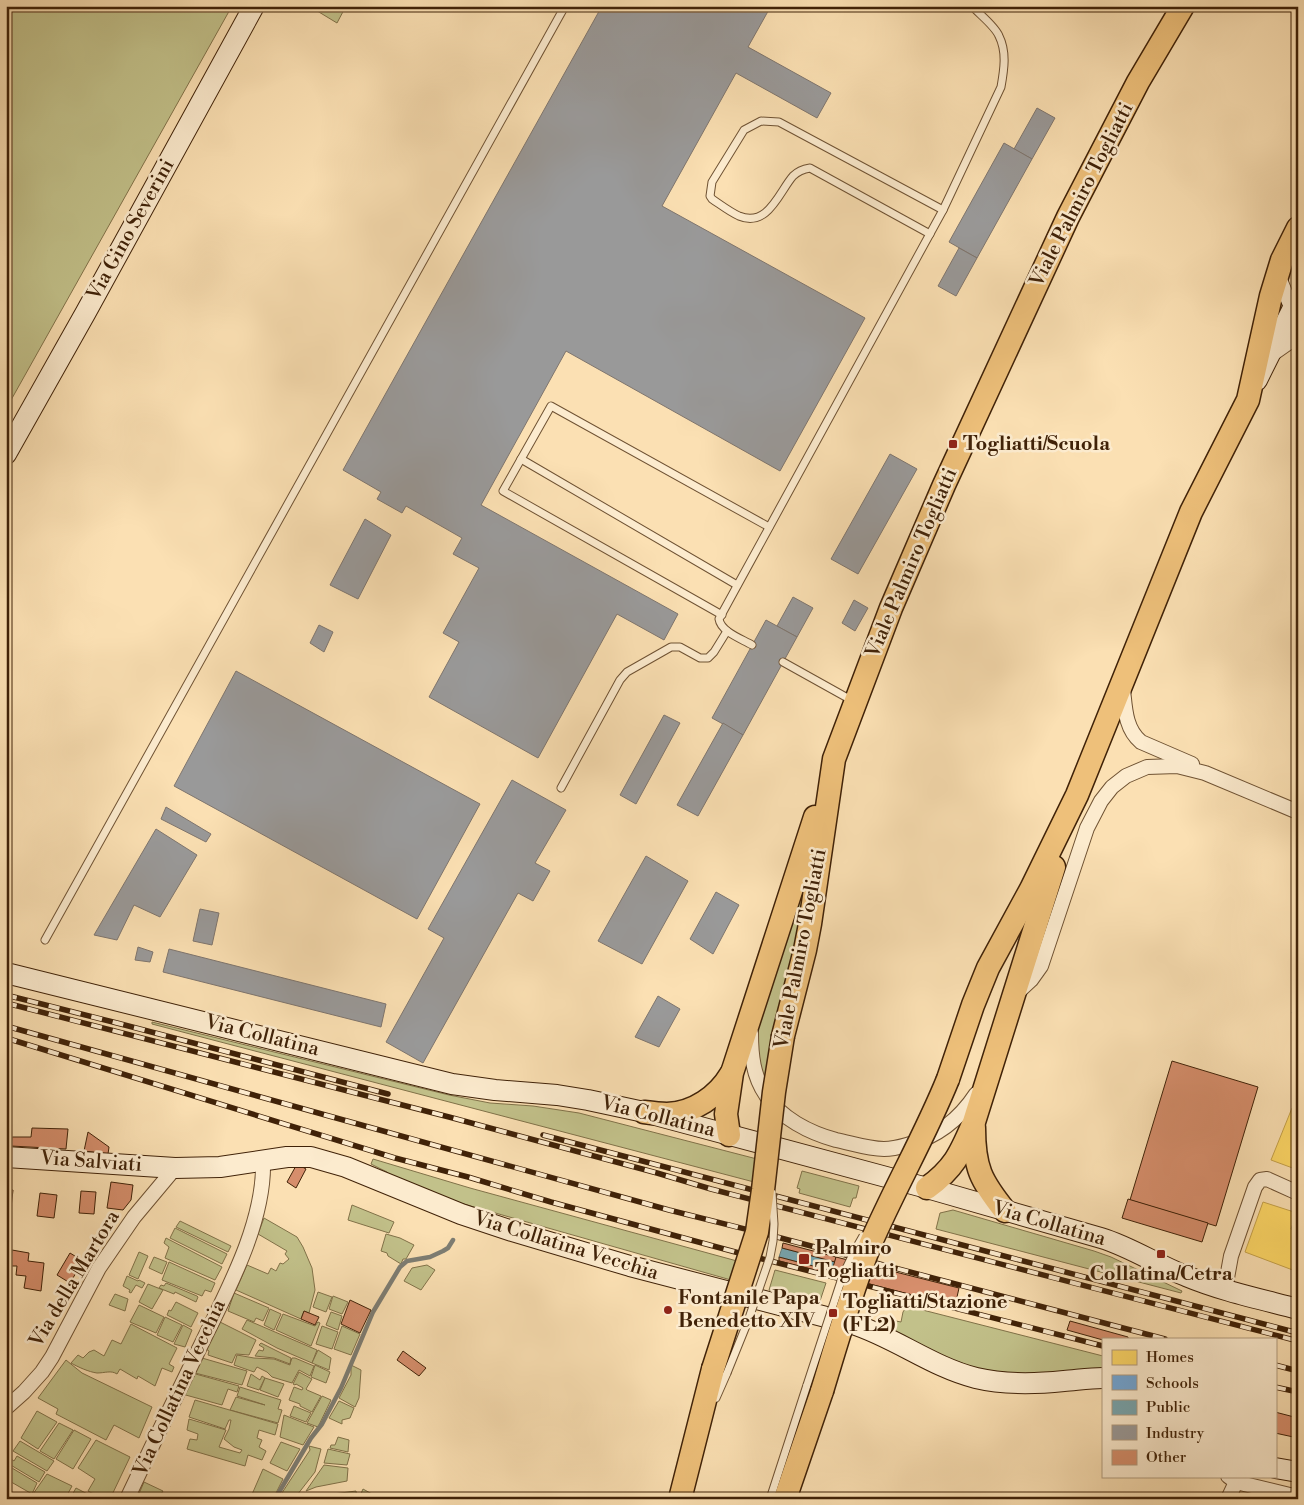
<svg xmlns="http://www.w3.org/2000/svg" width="1304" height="1505" font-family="'Libre Bodoni',serif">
<rect width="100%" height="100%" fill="#fbe0b3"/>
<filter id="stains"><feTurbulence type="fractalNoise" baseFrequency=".004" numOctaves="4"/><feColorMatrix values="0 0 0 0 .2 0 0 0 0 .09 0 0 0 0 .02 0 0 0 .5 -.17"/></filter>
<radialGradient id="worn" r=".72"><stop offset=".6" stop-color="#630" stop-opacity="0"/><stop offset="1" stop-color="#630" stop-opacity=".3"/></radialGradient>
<g fill="#c2c18a" stroke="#817249">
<path d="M6,6H232L6,409Z"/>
<path d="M309,6H346L337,23Z"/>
<path d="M809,861L803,925L765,1086L761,1077L756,1042L759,1022Z"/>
<path d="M152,1022L449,1095L490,1103L533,1106L579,1113L757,1159L754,1182L152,1024Z"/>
<path d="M373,1159L470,1188L737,1261L731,1280L432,1195L392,1178L387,1172L371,1164Z"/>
<path d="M802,1171L859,1186L856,1198H853L850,1207L799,1193L800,1189L797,1188Z"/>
<path d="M352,1205L394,1222L389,1233L348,1220Z"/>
<path d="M953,1210L1094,1251L1111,1257L1182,1291L1181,1293L936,1229L940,1213Z"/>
<path d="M264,1218L297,1237L303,1247L312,1268L315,1290L309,1313L304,1311L301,1319L236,1290L247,1265L268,1274L271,1268L276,1271L280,1263L283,1264L289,1259L285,1254L287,1251L258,1234Z"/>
<path d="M180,1221L231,1246L228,1252L176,1227Z"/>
<path d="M175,1228L227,1254L222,1264L170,1238Z"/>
<path d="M386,1234L400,1238L414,1245L406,1259H403L401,1264L388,1256L387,1253L381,1251Z"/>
<path d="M166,1238L222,1267L215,1280L165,1258L169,1247L164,1243Z"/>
<path d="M139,1252L148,1256L138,1279L129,1275Z"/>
<path d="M154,1257L167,1262L162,1274L149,1268Z"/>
<path d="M169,1262L215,1283L211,1292L205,1290L202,1296L162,1280Z"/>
<path d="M427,1265L435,1270L421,1290L404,1281L412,1268Z"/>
<path d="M775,1270L826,1283L819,1304L769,1290Z"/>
<path d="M127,1276L138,1281L139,1280L145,1283L142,1288L136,1285L131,1293L129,1292L130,1290L123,1286Z"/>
<path d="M166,1283L197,1296L198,1297L196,1302L175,1292L174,1294L159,1288L161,1285L164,1286Z"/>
<path d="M148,1284L163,1290L152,1309L139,1302Z"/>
<path d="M318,1292L332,1297L326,1312L313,1307Z"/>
<path d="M234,1293L269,1308L263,1321L256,1318L254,1322L228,1311Z"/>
<path d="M115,1294L128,1299L125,1311L109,1305Z"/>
<path d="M333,1296L348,1302L342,1314L329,1309Z"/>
<path d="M176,1302L198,1313L191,1327L167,1315L169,1310L171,1311Z"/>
<path d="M139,1305L164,1317L156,1333L130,1322Z"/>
<path d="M907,1306L1103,1356V1369L1047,1376L981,1370L942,1356L894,1331L896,1321L901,1322L903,1312Z"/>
<path d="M270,1309L281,1314L274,1330L264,1325Z"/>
<path d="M331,1312L342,1316L338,1330L326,1325Z"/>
<path d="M283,1314L315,1326L318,1322L320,1323L311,1346L276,1330Z"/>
<path d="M165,1317L182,1325L173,1342L157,1335Z"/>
<path d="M247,1320L317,1350L312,1363L277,1348L242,1329Z"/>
<path d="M220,1322L256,1340L249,1355L236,1354L232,1363L208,1355L209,1351L206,1349Z"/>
<path d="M131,1324L177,1348L169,1364L174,1367L172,1372L162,1368L155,1386L138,1376L137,1379L120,1369L117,1374C111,1370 105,1373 97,1373C89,1372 78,1367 71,1363L78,1355L83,1358L89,1352L94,1350L104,1356L112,1340L121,1344Z"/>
<path d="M183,1325L192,1330L185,1347L174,1344Z"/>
<path d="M322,1326L338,1332L332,1349L316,1344Z"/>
<path d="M342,1326L360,1334L351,1355L334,1349Z"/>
<path d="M261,1343L291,1358L290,1364L292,1358H295L314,1366L310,1376L299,1370L292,1383L272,1377L267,1372L257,1367L254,1372L234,1365L237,1355L254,1358L274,1359L290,1365V1364L274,1358L255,1356L259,1350L263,1351L264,1348L259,1345Z"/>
<path d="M318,1350L331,1358L329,1370L312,1363Z"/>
<path d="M202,1358L247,1371L242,1385L195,1373Z"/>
<path d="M66,1360L82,1373L152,1407L139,1438L114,1425L106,1440L56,1414L58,1409L38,1398Z"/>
<path d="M315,1365L330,1372L326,1383L311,1377Z"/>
<path d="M351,1365L361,1370L359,1398L355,1407L339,1398L351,1375Z"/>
<path d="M299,1372L312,1379L306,1389L307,1390L321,1396L312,1412L300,1406V1404L289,1400L294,1387L302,1390L303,1388L296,1384L295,1385L293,1384Z"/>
<path d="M192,1373L239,1386L237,1392L228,1389L222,1405L182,1394Z"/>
<path d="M251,1374L260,1380L262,1376L265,1378L259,1390L247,1386Z"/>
<path d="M265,1378L284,1384L278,1397L260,1390Z"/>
<path d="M240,1387L281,1400L278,1409L282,1410L278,1423L230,1410L236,1397L265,1405L237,1396Z"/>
<path d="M322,1396L331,1400L318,1427L307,1423Z"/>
<path d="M195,1400L278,1424L275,1435L259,1430L257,1438L262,1440L259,1447L266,1451L262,1460L248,1455L245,1466L187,1449L190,1439L197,1440L198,1434L187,1430L189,1419L226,1430L219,1447L240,1453L242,1450L234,1447L224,1439L229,1429L231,1420H229L225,1429L189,1417Z"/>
<path d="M339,1401L354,1408L350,1418L342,1420V1424L329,1418Z"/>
<path d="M294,1406L311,1413L306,1422L290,1416Z"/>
<path d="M37,1411L57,1422L38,1449L21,1438Z"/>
<path d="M284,1415L314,1427L303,1445L280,1437Z"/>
<path d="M59,1423L73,1430L54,1459L40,1451Z"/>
<path d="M74,1430L91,1439L73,1469L56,1459Z"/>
<path d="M338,1437L349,1440L348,1452L330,1448L331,1445H335Z"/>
<path d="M96,1440L130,1457L110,1499H103L88,1491L95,1479L78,1468Z"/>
<path d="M20,1441L54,1461L47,1471L13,1451Z"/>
<path d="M281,1442L300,1449L287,1471L270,1463Z"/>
<path d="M309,1446L321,1449L315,1472L294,1499H278L310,1450Z"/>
<path d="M328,1449L350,1454L347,1465L324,1463Z"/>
<path d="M17,1456L45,1472L39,1482L9,1464L11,1459L14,1461Z"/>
<path d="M7,1465L37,1483L32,1494L6,1479Z"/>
<path d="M324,1465L348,1468L347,1481L316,1487L306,1491Z"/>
<path d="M263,1469L283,1479L273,1499H250Z"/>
<path d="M47,1474L72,1486L65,1499H41L33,1494Z"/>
<path d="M144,1482L163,1491L158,1499H143L138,1496Z"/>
<path d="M76,1488L97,1499H74L71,1497Z"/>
<path d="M363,1489L381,1499H359V1498Z"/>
<path d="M356,1491L357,1499H335L333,1494Z"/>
</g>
<g fill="#ffd966" stroke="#c6a24a">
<path d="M1292,1108L1298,1110V1170L1271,1160Z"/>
<path d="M1263,1202L1294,1212L1296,1214L1291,1229L1298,1232V1272L1245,1252Z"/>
</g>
<g fill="#6fa8dc" stroke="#61809c">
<path d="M1298,981V1011H1296L1294,1003Z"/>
<path d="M1296,1011H1298V1032L1292,1012Z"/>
</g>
<path fill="#76a5af" stroke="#667e7d" d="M782,1248L835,1262L832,1271L779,1257Z"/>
<g fill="#999" stroke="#7e756e">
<path d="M602,6H771L748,47L831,93L817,118L736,73L662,206L865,318L780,471L566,351L481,505L678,614L664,640L617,614L538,758L429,697L459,642L443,633L479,568L453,554L462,538L406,506L402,513L377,499L381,492L343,470Z"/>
<path d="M1019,6H1031L1028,11Z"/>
<path d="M1037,108L1055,118L1032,159L1014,149Z"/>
<path d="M1004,143L1032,159L977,258L949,242Z"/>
<path d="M959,248L977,258L956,296L938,286Z"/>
<path d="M890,454L917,469L858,574L831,559Z"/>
<path d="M365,519L391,535L358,599L330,585Z"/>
<path d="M793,597L813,608L797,637L777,626Z"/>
<path d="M854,600L868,608L855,631L842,623Z"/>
<path d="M766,620L797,637L743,735L712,718Z"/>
<path d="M319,625L333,632L324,652L310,643Z"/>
<path d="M236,671L480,804L417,919L174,786Z"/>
<path d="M664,715L680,723L636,804L620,795Z"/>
<path d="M723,723L743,735L698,816L677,805Z"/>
<path d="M512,780L566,810L535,863L550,871L533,901L518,893L423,1063L386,1042L444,938L428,929Z"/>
<path d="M166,807L211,834L206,842L161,819Z"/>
<path d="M156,829L197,855L160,917L134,905L117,940L94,935Z"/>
<path d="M646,856L688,881L642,964L598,941Z"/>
<path d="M716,892L739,905L713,954L690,939Z"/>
<path d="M200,909L219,913L212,945L193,941Z"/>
<path d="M138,947L153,952L150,962L135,960Z"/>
<path d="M169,949L386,1004L381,1027L163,972Z"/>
<path d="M658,996L680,1009L659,1047L635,1037Z"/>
</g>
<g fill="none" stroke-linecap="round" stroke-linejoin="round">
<path stroke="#7d7d73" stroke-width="4.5" d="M275,1499L311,1438L322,1424L341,1388L373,1312L400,1267L407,1261L430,1257L443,1251L448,1248L453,1240"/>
</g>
<g fill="#d68e6c" stroke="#402208">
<path d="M1172,1061L1258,1087L1216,1226L1130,1200Z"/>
<path d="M32,1128L68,1129L66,1149L11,1146L12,1137H31Z"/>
<path d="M88,1132L109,1147L108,1154L84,1151Z"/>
<path d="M297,1164L306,1169L296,1188L287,1182Z"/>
<path d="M111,1182L133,1185L131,1200L123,1210L107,1208Z"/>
<path d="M6,1189L13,1190L11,1208L6,1207Z"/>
<path d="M81,1191L96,1192L94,1214L79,1213Z"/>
<path d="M40,1193L57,1195L54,1218L37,1216Z"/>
<path d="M1128,1199L1208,1223L1202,1242L1122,1218Z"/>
<path d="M783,1243L836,1257L835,1262L782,1248Z"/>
<path d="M12,1250L29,1253L28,1261L44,1263L41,1291L24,1288L26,1276L16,1275L17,1266H10Z"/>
<path d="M70,1253L83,1261L70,1283L57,1275Z"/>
<path d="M779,1257L832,1271L831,1274L779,1261Z"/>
<path d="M836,1257L959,1288L955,1306L831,1274Z"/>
<path d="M350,1300L371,1310L360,1333L341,1324Z"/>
<path d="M304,1311L319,1317L315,1325L301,1319Z"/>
<path d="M1070,1321L1128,1337V1339H1103V1340L1067,1330Z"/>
<path d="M403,1351L426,1368L419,1376L397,1360Z"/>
<path d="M1275,1412L1298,1418V1438L1275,1433Z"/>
</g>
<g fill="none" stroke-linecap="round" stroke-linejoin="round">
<defs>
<g id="lane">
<path d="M930,234L810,168C804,169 798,171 793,176C779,192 768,228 739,216C730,212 721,205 712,199L710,196L712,182L744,130L761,121L779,122L943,210"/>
<path d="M521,459L737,585"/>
<path d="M722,615L503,491L551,406L769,527"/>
<path d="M752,645C742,639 721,632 719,619L943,210L1001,87C1004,70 1007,52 999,36C995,26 979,14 972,6"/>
<path d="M783,662L853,701"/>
<path d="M561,788L620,680L627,672L671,647H680L700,658H708L714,652L727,631"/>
<path d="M45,940L565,6"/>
<path d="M716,1398L727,1373"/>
<path d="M770,1499L807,1385"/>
</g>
<g id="street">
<path d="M1278,275L1289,302L1298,310"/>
<path d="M1271,355L1298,336"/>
<path d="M1123,689C1125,707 1125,729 1141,742L1192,764"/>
<path d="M1016,994L1031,980L1041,966L1087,828L1101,801L1112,787L1126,776L1147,767L1177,766L1205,773L1298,812"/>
<path d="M751,1033C751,1055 753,1076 766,1095C780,1118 810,1133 836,1140C851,1143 868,1149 884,1149C892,1149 900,1147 907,1145C937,1137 959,1120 976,1094"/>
<path d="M1225,1289L1231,1256L1255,1187L1260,1180L1267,1179L1298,1193"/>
<path d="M6,1408L24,1392L42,1372L52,1357L99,1268L134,1217L175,1168"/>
<path d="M1228,1476L1236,1482L1298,1497"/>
<path d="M127,1499C151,1448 175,1398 200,1347C226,1293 265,1223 263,1161"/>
<path d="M1228,1499L1236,1482"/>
</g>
<g id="secondary">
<path d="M1257,380L1298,298"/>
<path d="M6,454L86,312L254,6"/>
<path d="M6,973L452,1084L495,1090L557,1095L588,1100L644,1112L927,1188L1101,1238C1131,1247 1157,1265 1186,1276C1222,1291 1260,1299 1298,1309"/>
<path d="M6,1157L175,1168L220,1167L287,1157H311L346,1167L461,1214L512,1231L630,1266L853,1324C896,1338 932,1367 976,1378C1005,1385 1035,1384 1064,1381C1077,1380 1090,1378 1103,1378"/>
<path d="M1275,1468L1298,1472"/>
</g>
<g id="primary">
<path d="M783,1036L805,950L810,924L834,759L891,608L944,485L1068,217L1138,82L1183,6"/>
<path d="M948,1079L973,1005L988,968L1031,889L1077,795L1191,512L1248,400L1271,296L1282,260L1298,228"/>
<path d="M644,1112C652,1113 660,1114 667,1114C694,1113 718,1096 731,1074"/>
<path d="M974,1128C974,1168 981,1181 1005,1211"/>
<path d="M729,1135L726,1114L732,1073L815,817"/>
<path d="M927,1188C955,1168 961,1152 974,1122L1054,867"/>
<path d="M680,1499L713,1369"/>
<path d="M785,1499L822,1391"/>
</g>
</defs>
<use href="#lane" stroke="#6f5233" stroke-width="9"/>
<use href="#street" stroke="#6f5233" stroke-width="16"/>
<use href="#secondary" stroke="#402208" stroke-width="22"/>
<use href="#primary" stroke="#402208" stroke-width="25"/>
<use href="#lane" stroke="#fcebce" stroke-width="7"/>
<use href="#street" stroke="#fcebce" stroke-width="14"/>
<use href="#secondary" stroke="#fcebce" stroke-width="20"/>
<use href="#primary" stroke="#eec07a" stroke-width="22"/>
<defs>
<g id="rail">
<path d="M6,995L117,1023L388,1094"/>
<path d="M6,1003L449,1117L657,1173L711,1189L1298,1341"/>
<path d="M6,1026L329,1116L669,1210L777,1237L1165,1339"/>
<path d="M6,1038L395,1158L468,1177L551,1202L739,1253L1103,1346"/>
<path d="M543,1135L1298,1333"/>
<path d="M1275,1365L1298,1371"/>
<path d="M1275,1387L1298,1392"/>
</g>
</defs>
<use href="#rail" stroke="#402208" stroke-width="5.5"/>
<use href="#rail" stroke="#fcebce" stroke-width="4" stroke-dasharray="11" stroke-linecap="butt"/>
<defs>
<g id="lane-bridge">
<path d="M727,1373L748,1321L770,1257L773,1241L774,1224L772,1193"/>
<path d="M807,1385L843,1275L855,1250L863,1236"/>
</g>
<g id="primary-bridge">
<path d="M713,1369L757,1232L763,1190L774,1092L783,1036"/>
<path d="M822,1391C837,1342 851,1292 870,1245C894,1189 925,1136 948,1079"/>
</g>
</defs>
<use href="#lane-bridge" stroke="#6f5233" stroke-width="9" stroke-linecap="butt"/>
<use href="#primary-bridge" stroke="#402208" stroke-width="25" stroke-linecap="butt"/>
<use href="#lane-bridge" stroke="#fcebce" stroke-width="7"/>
<use href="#primary-bridge" stroke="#eec07a" stroke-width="22"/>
</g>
<g fill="#8f2418" stroke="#fcebce" stroke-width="2">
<rect x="948" y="439" width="10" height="10" rx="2.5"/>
<rect x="1156" y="1249" width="10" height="10" rx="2.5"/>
<rect x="798" y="1253" width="12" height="12" rx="2.5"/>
<circle cx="668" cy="1310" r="5"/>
<rect x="828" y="1308" width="10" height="10" rx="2.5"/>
</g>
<g text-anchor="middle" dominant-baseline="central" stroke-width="5" stroke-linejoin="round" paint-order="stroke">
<g font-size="20" fill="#402208" stroke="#fcebce">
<text transform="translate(1082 195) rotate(-63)">Viale Palmiro Togliatti</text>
<text transform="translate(131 230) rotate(-61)">Via Gino Severini</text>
<text transform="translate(912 563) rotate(-67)">Viale Palmiro Togliatti</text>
<text transform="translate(801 949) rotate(-79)">Viale Palmiro Togliatti</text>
<text transform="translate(262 1036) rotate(14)">Via Collatina</text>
<text transform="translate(658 1117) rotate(14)">Via Collatina</text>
<text transform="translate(91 1162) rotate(4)">Via Salviati</text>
<text transform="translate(1049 1224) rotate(16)">Via Collatina</text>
<text transform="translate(566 1246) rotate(17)">Via Collatina Vecchia</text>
<text transform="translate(75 1279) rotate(-59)">Via della Martora</text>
<text transform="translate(180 1388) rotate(-65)">Via Collatina Vecchia</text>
</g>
<g font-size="20" font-weight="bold" fill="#402208" stroke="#fcebce" text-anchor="start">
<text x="963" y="444">Togliatti/Scuola</text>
<text x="815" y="1248">Palmiro<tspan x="815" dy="23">Togliatti</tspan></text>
<text x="1161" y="1274" text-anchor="middle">Collatina/Cetra</text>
<text x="678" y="1298">Fontanile Papa<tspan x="678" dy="23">Benedetto XIV</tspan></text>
<text x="843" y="1302">Togliatti/Stazione<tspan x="843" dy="23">(FL2)</tspan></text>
</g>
</g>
<rect width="1304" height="1505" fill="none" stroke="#fbe0b3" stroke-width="25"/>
<rect x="8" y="8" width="1289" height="1490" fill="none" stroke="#402208" stroke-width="2.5"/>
<rect x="12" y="12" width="1279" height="1480" fill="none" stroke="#402208"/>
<rect x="1102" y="1338" width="175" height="140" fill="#fcebce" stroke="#b19b7f"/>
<rect x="1112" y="1350" width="25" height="15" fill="#ffd966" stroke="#b19b7f"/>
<text x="1146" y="1362" font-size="15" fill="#402208">Homes</text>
<rect x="1112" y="1375" width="25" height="15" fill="#6fa8dc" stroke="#b19b7f"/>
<text x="1146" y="1388" font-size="15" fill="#402208">Schools</text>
<rect x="1112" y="1400" width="25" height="15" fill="#76a5af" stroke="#b19b7f"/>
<text x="1146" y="1412" font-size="15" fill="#402208">Public</text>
<rect x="1112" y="1425" width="25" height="15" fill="#999999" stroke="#b19b7f"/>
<text x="1146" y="1438" font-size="15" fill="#402208">Industry</text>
<rect x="1112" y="1450" width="25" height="15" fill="#d68e6c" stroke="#b19b7f"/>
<text x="1146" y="1462" font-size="15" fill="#402208">Other</text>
<rect width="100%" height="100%" filter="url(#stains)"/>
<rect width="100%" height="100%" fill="url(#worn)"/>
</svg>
